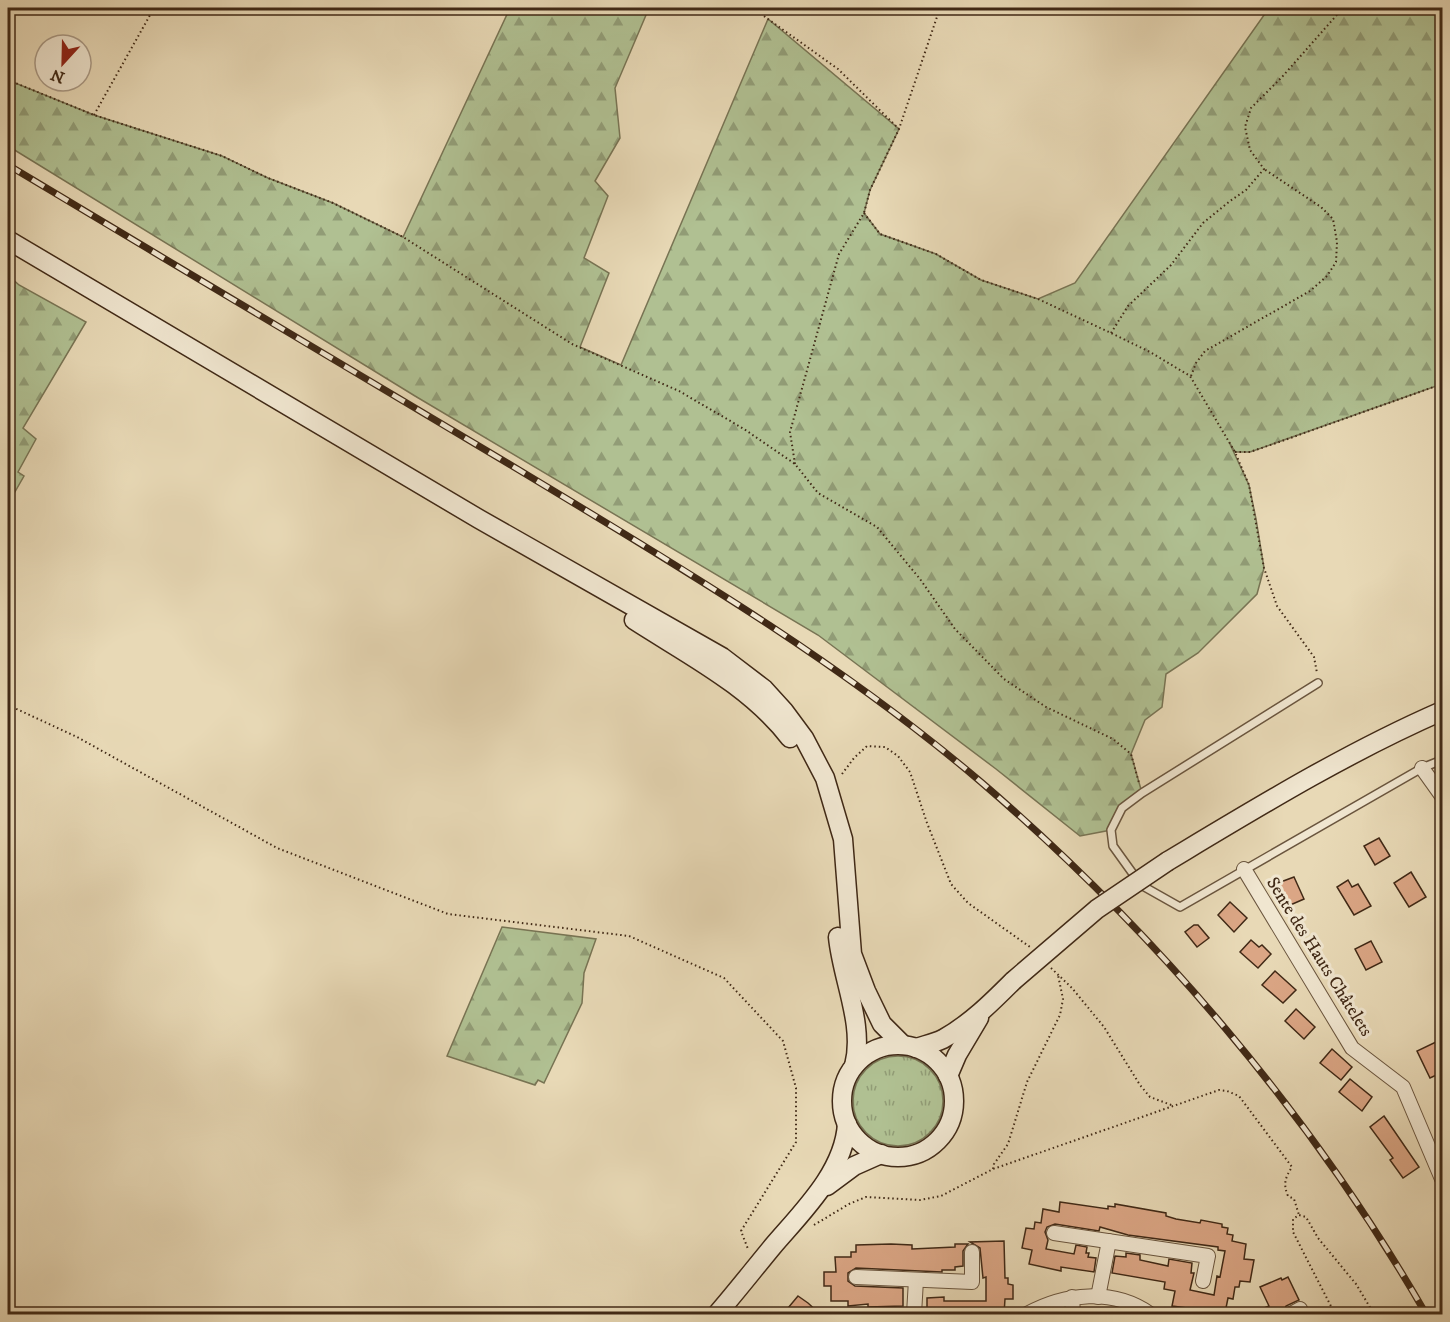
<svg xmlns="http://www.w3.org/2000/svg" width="1450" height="1322" font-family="'IM FELL DW Pica',serif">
<defs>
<pattern id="grass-tufts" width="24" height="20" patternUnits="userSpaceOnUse" patternTransform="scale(1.5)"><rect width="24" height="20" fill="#b0c092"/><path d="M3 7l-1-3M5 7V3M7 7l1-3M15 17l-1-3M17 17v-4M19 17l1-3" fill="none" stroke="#919c76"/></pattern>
<pattern id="forest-firs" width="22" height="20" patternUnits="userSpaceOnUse" patternTransform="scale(1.5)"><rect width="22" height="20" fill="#b0c092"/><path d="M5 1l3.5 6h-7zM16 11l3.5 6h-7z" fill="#919c76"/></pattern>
</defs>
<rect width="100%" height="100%" fill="#e8d9b6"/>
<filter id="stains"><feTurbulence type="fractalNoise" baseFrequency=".00333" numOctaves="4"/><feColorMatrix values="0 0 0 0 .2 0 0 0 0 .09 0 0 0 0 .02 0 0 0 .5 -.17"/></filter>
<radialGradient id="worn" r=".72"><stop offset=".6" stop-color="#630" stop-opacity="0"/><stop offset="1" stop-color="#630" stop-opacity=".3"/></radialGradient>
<circle fill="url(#grass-tufts)" stroke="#787454" stroke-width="1.5" cx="898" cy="1101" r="45"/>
<g fill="url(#forest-firs)" stroke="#787454" stroke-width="1.5">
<path d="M510,8H649L615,88L620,138L595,181L608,196L584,258L609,273L580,347L621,365L768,19L899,129L870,190L864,213L880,234L936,254L981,280L1038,299L1075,283L1269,8H1442V384L1250,452H1235L1229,442L1249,485L1256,519L1264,568L1257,594L1198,653L1166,674L1162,707L1145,720L1131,754L1142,793L1122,808L1111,830L1080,836L996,769L818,635L415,396L8,146V80L94,115L222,156L268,178L333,203L403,237Z"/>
<path d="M8,275L19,285L86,322L23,428L36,439L18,472L24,476L8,504Z"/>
<path d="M502,927L596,939L584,973L582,1003L544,1083L538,1080L535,1085L447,1056Z"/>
</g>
<g fill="#dba685" stroke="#402916" stroke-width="1.5">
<path d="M1379,838L1390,856L1375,865L1364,846Z"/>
<path d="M1411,872L1426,897L1409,907L1394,883Z"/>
<path d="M1294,877L1304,899L1288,906L1278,883Z"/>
<path d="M1348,880L1352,887L1358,884L1371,906L1354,915L1337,887Z"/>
<path d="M1230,902L1247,918L1234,932L1218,915Z"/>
<path d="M1194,925H1198L1209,938L1197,947L1185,932Z"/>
<path d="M1251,940L1259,947L1262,945L1271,954L1258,968L1240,952Z"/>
<path d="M1371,941L1382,962L1366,970L1355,949Z"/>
<path d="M1275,971L1296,990L1283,1003L1262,985Z"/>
<path d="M1296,1009L1315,1027L1304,1039L1285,1021Z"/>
<path d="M1438,1041L1443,1051V1072L1430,1078L1417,1051Z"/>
<path d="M1332,1049L1352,1067L1341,1080L1320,1063Z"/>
<path d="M1350,1079L1372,1097L1362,1111L1339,1092Z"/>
<path d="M1384,1116L1419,1167L1403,1178L1390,1160L1393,1158L1370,1127Z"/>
<path d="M1060,1202L1108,1209V1206L1115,1207V1204L1166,1213V1216L1176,1219L1200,1223L1201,1220L1222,1224V1227L1228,1228L1227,1234L1233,1235L1232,1241L1246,1244L1244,1259L1254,1260L1250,1282L1240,1281L1239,1287H1235L1233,1299L1228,1298L1225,1313L1172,1306L1175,1291L1164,1289L1165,1282L1112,1273L1115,1256L1126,1257V1253L1140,1255V1260L1168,1266L1169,1259L1192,1263L1191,1273H1194L1190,1290L1214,1295L1217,1276L1220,1277L1225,1251L1218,1250V1247L1128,1235L1100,1227L1099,1231L1055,1224L1047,1227L1045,1232L1048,1240L1046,1249L1074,1254L1076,1245L1087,1247L1086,1253H1089L1088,1257L1096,1258L1094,1272L1061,1267V1271L1029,1264L1032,1250L1022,1248L1026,1228L1034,1229L1035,1222L1041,1223L1043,1209L1059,1212Z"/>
<path d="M1004,1241L1005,1278H1008V1284L1013,1285V1299H1005L1004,1314H927V1298L944,1297V1301H986V1277L983,1278L980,1248L970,1242Z"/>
<path d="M891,1244L912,1245V1249L955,1247V1244H968L963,1251V1266L955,1267V1270H942V1272L856,1268L848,1273V1281L855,1286L903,1288V1306L868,1307V1304L848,1306V1301H831V1286H824V1272H836L835,1257H851V1252H856V1245Z"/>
<path d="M1288,1277L1299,1300L1286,1306L1282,1314H1250L1269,1306L1260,1287L1281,1278L1282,1280Z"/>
<path d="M798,1296L808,1303L820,1314H783Z"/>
</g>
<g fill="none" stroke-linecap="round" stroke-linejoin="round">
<defs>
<path id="lane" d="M1318,683L1142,793L1122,808L1111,830L1113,846L1141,885L1180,907L1422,768L1442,760"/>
<g id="street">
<path d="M1422,768L1442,796"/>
<path d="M1244,869L1352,1048L1403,1087L1442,1179"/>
<path d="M1054,1233L1208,1256L1203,1281"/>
<path d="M856,1277L972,1282V1252"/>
<path d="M1072,1297L1073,1314"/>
<path d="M1098,1297L1109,1241"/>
<path d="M914,1314L916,1280"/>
<path d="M1027,1314C1065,1293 1113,1288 1150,1314"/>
<path d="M1291,1314L1300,1309"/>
</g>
<g id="secondary">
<path d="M8,240L479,519L722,657L764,689L784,711L804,738L825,778L843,839L852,954L866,991L882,1024L903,1045"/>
<path d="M634,620C688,655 750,686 790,738"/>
<path d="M1168,861C1258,807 1346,753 1442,711"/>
<path d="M838,937C842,979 865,1025 854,1066"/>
<circle cx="898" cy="1101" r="56"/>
<path d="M916,1048C925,1045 935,1043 943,1039C970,1024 992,1002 1013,981"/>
<path d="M948,1076L957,1055L979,1018"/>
<path d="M827,1186L854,1166L881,1154"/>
<path d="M717,1314C736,1292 754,1269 773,1246C802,1212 844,1172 847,1124"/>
</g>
</defs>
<use href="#lane" stroke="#6a553e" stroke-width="10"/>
<use href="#street" stroke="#6a553e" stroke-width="16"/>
<use href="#secondary" stroke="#402916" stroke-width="21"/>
<g stroke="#402916" stroke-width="2" stroke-dasharray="1.5 3" stroke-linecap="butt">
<path d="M748,8L761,14L838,69L899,129"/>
<path d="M8,80L94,115L222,156L268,178L333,203L403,237L572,344L679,391L744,429L795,464L818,493L877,527L920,579L955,629L1004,679L1046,707L1113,739L1131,754L1139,783"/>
<path d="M94,115L154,8"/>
<path d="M864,213L880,234L936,254L981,280L1038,299L1111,333L1150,352L1190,376L1235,452L1249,485L1264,568L1277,606L1314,657L1317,673"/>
<path d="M1111,333L1128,306L1171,265L1203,223L1230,201L1246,190L1264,169L1250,150L1245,127L1251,108L1282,77L1343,8"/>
<path d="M1191,376L1196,363L1205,351L1310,291L1327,276L1336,262L1337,242L1333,219L1321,207L1264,169"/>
<path d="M1235,452H1250L1279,442L1442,384"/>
<path d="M795,464L790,432L839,254L864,213L870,190L899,129L940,8"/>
<path d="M8,705L77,737L277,848L448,914L629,936L724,978L783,1041L796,1088V1142L741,1231L748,1249"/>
<path d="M842,774L854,758L867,746L885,747L898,756L910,772L927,823L951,884L968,903L1030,947"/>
<path d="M1051,968L1072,988L1104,1027L1140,1085L1150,1097L1174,1106"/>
<path d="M993,1169L994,1164L1008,1144L1027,1082L1060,1015L1063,999L1058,975"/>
<path d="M814,1225L849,1204L866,1197L920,1200L941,1196L993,1169L1219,1090L1227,1091L1239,1096L1292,1167C1285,1178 1283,1184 1288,1196L1294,1199L1299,1215"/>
<path d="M1335,1314L1293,1232V1219L1299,1215L1306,1217L1318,1238L1356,1284L1374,1314"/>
</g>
<use href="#lane" stroke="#f0e6d0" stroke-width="7"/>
<use href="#street" stroke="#f0e6d0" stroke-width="14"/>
<use href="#secondary" stroke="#f0e6d0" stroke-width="18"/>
<defs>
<path id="rail" d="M8,165C178,267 348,368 519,470C678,566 839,661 981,782C1156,932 1311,1114 1426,1314"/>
</defs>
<use href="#rail" stroke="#402916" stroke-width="7"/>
<use href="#rail" stroke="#f0e6d0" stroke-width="4.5" stroke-dasharray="14" stroke-linecap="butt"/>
<defs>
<path id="secondary-bridge" d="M1013,981L1097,909L1168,861"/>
</defs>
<use href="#secondary-bridge" stroke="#402916" stroke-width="21" stroke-linecap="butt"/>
<use href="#secondary-bridge" stroke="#f0e6d0" stroke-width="18"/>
</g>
<g text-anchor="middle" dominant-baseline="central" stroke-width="6" stroke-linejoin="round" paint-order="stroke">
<g font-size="18" fill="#402916" stroke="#f0e6d0">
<text transform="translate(1319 957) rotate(58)">Sente des Hauts Châtelets</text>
</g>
</g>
<rect width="1450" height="1322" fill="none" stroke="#e8d9b6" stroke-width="30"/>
<rect x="9" y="9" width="1432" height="1304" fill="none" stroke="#402916" stroke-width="3"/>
<rect x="15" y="15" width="1420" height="1292" fill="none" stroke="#402916" stroke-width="1.5"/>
<g transform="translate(63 63) rotate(202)"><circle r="28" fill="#f0e6d0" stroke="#aa9a86" stroke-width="1.5"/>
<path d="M0-4.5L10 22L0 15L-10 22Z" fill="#8f2418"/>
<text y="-9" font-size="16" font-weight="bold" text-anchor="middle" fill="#402916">N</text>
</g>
<rect width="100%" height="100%" filter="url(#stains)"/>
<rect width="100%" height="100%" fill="url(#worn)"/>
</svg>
